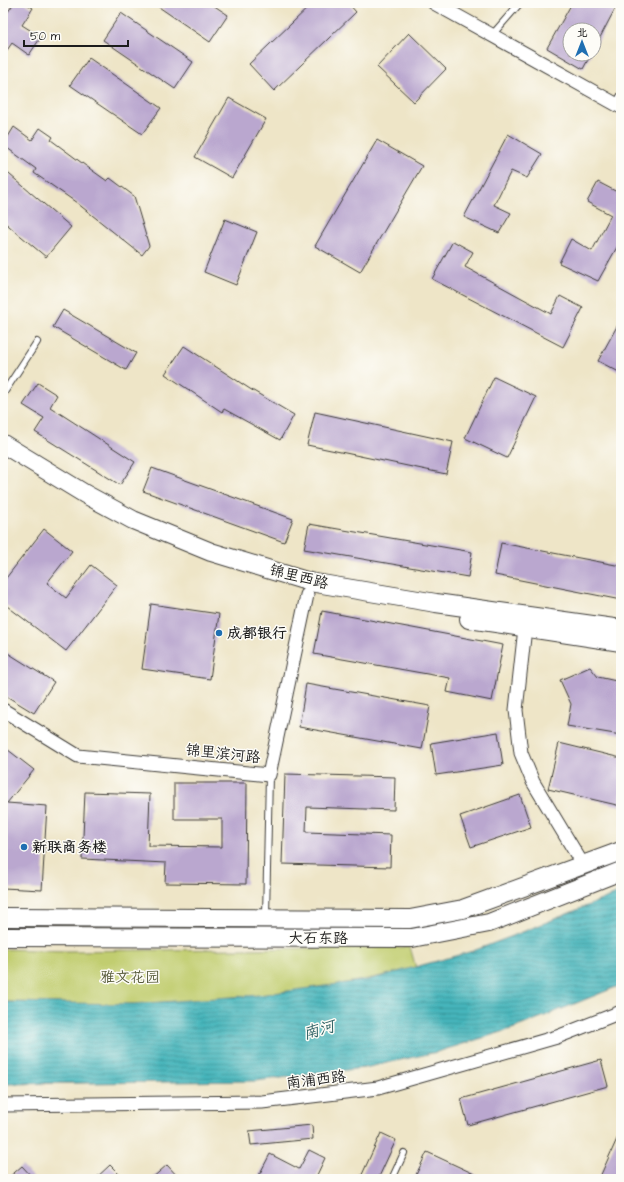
<svg xmlns="http://www.w3.org/2000/svg" width="624" height="1182" font-family="'Architects Daughter','LXGW WenKai TC',sans-serif">
<defs>
<pattern id="water-rules" width="6" height="5" patternUnits="userSpaceOnUse"><rect width="6" height="5" fill="#45b5bb"/><path d="M0 2.5h6" fill="none" stroke="#399297"/></pattern>
</defs>
<rect width="100%" height="100%" fill="#fdfcf7"/>
<filter id="ink" filterUnits="userSpaceOnUse"><feTurbulence type="fractalNoise" baseFrequency=".025" numOctaves="2"/><feDisplacementMap in="SourceGraphic" scale="8" xChannelSelector="R" yChannelSelector="G"/><feConvolveMatrix kernelMatrix="1 2 1 2 8 2 1 2 1" color-interpolation-filters="sRGB"/></filter>
<filter id="wash" filterUnits="userSpaceOnUse"><feTurbulence type="fractalNoise" baseFrequency=".012" numOctaves="4" result="noise"/><feDisplacementMap in="SourceGraphic" scale="16" xChannelSelector="R" yChannelSelector="G"/><feGaussianBlur stdDeviation="0.9" result="paint"/><feColorMatrix in="noise" values="0 0 0 0 0 0 0 0 0 0 0 0 0 0 0 0 0 1.4 0 .05"/><feComposite in="paint" operator="in"/></filter>
<g filter="url(#wash)">
<rect width="100%" height="100%" fill="#eee5c7"/>
<path fill="#c1cd6f" stroke="#6e7446" d="M410,947L416,968C324,991 228,1001 133,1004C90,1005 46,1002 3,1002V949L67,951Z"/>
<path fill="url(#water-rules)" stroke="#30686c" d="M621,892V985L515,1028L437,1052L364,1068L255,1081L3,1084V1002L133,1004L259,995L368,980L473,951L510,937Z"/>
<g id="blocks">
<g fill="#baa7cf">
<path d="M14,3H25L33,8L22,25L41,37L29,55L12,43L3,56V19Z"/>
<path d="M153,3H210L228,15L210,42Z"/>
<path d="M313,3H348L356,12L274,91L249,64Z"/>
<path d="M572,3H618L594,49V30H570V54H591L583,69L547,48Z"/>
<path d="M121,13L193,62L175,89L103,40Z"/>
<path d="M409,33L446,69L414,102L377,67Z"/>
<path d="M89,58L161,108L142,134L70,85Z"/>
<path d="M229,98L266,119L232,178L195,157Z"/>
<path d="M14,127L32,140L40,128L53,137L51,140L86,166L107,181L110,178L134,196L149,246L142,255L77,203L34,173L36,169L3,145Z"/>
<path d="M508,134L542,154L527,178L511,171L494,205L511,213L499,233L464,217Z"/>
<path d="M377,140L422,166L360,272L315,246Z"/>
<path d="M3,169L71,227L46,257L3,221Z"/>
<path d="M598,182L621,194V240L598,281L559,263L571,239L592,251L611,215L587,202Z"/>
<path d="M225,219L257,232L236,285L204,272Z"/>
<path d="M453,241L473,252L465,267L551,314L560,296L583,308L563,347L432,279Z"/>
<path d="M63,310L136,353L126,370L53,327Z"/>
<path d="M621,319V373L598,361Z"/>
<path d="M184,346L250,389L294,415L280,440L224,409L222,412L165,374Z"/>
<path d="M494,377L536,397L507,458L465,438Z"/>
<path d="M38,383L57,395L50,407L135,462L120,485L35,432L44,418L23,405Z"/>
<path d="M315,412L453,442L446,474L307,445Z"/>
<path d="M152,468L293,519L284,542L143,491Z"/>
<path d="M309,524L472,552L468,577L304,549Z"/>
<path d="M44,529L72,551L47,583L66,598L91,565L117,585L66,651L3,603V582Z"/>
<path d="M501,543L621,566V600L495,575Z"/>
<path d="M151,604L219,614L210,679L142,669Z"/>
<path d="M322,611L503,645L492,701L447,692L450,678L314,654Z"/>
<path d="M3,650L54,682L34,713L3,694Z"/>
<path d="M590,667L598,677L621,682V735L567,726L571,704L560,680Z"/>
<path d="M306,684L430,706L422,749L299,727Z"/>
<path d="M498,732L503,765L436,775L431,743Z"/>
<path d="M559,743L621,758V806L548,789Z"/>
<path d="M3,746L34,770L7,803L47,806L42,890L3,888Z"/>
<path d="M285,774L395,777L394,810L307,807L306,832L391,835L390,867L282,864Z"/>
<path d="M174,783H247L246,884L165,883L166,863L82,859L85,792L150,794L148,846L222,847V819H174Z"/>
<path d="M520,795L531,827L471,847L460,816Z"/>
<path d="M601,1060L608,1086L468,1125L461,1099Z"/>
<path d="M312,1125L313,1139L251,1145L249,1131Z"/>
<path d="M621,1130V1179H599Z"/>
<path d="M381,1133L396,1140L378,1179H360Z"/>
<path d="M309,1150L325,1158L316,1177L320,1179H257L270,1154L299,1169Z"/>
<path d="M427,1152L485,1179H414Z"/>
<path d="M110,1165L124,1179H95Z"/>
<path d="M167,1165L180,1179H151Z"/>
<path d="M22,1166L34,1179H7Z"/>
</g>
</g>
</g>
<g filter="url(#ink)">
<use href="#blocks" fill-opacity="0" stroke="#3c3a36" stroke-width="1"/>
<g fill="none" stroke-linecap="round" stroke-linejoin="round">
<defs>
<g id="lane">
<path d="M492,35L520,3"/>
<path d="M616,104L621,95"/>
<path d="M3,394L37,342"/>
<path d="M266,916L269,775"/>
<path d="M392,1179L404,1153"/>
</g>
<g id="street">
<path d="M434,3L621,107"/>
<path d="M526,619L516,710L521,753L533,782L583,865"/>
<path d="M3,710L78,756L269,775L307,595"/>
<path d="M3,1105L262,1102L378,1088L557,1037L621,1012"/>
</g>
<g id="secondary">
<path d="M3,444L85,494L133,520L211,552L310,582L436,603L621,629"/>
<path d="M469,619L621,642"/>
<path d="M3,917L410,919L463,909L621,851"/>
<path d="M3,937L412,938L489,923L621,871"/>
</g>
</defs>
<use href="#lane" stroke="#3c3a36" stroke-width="8"/>
<use href="#street" stroke="#3c3a36" stroke-width="15"/>
<use href="#secondary" stroke="#3c3a36" stroke-width="20"/>
<use href="#lane" stroke="#fff" stroke-width="6"/>
<use href="#street" stroke="#fff" stroke-width="13"/>
<use href="#secondary" stroke="#fff" stroke-width="18"/>
</g>
</g>
<g fill="#1f6fb2" stroke="#fdfcf7" stroke-width="1.5">
<circle cx="219" cy="633" r="4"/>
<circle cx="24" cy="847" r="4"/>
</g>
<g text-anchor="middle" dominant-baseline="central" stroke-width="3" stroke-linejoin="round" paint-order="stroke">
<g font-size="15" fill="#1c1c1c" stroke="#fdfcf7">
<text transform="translate(299 577) rotate(14)">锦里西路</text>
<text transform="translate(223 754) rotate(6)">锦里滨河路</text>
<text x="318" y="938">大石东路</text>
<text transform="translate(316 1080) rotate(-7)">南浦西路</text>
</g>
<g font-size="15" font-weight="bold" fill="#1c1c1c" stroke="#fdfcf7" text-anchor="start">
<text x="227" y="633">成都银行</text>
<text x="32" y="847">新联商务楼</text>
</g>
<g font-size="15" fill="#565a39" stroke="#fdfcf7">
<text x="130" y="977">雅文花园</text>
</g>
<g font-size="16" font-style="italic" fill="#2e6164" stroke="#fdfcf7">
<text transform="translate(319 1030) rotate(-15)">南河</text>
</g>
</g>
<rect width="624" height="1182" fill="none" stroke="#fdfcf7" stroke-width="16"/>
<g transform="translate(582 42)"><circle r="19" fill="#fdfcf7" stroke="#a3a29f"/>
<path d="M0-3L7 15L0 10L-7 15Z" fill="#1f6fb2"/>
<text y="-6" font-size="11" font-weight="bold" text-anchor="middle" fill="#1c1c1c">北</text>
</g>
<path d="M24 40v6h104v-6" fill="none" stroke="#1c1c1c" stroke-width="2"/>
<text x="30" y="40" font-size="12" fill="#1c1c1c" stroke="#fdfcf7" stroke-width="3" paint-order="stroke">50 m</text>
</svg>
